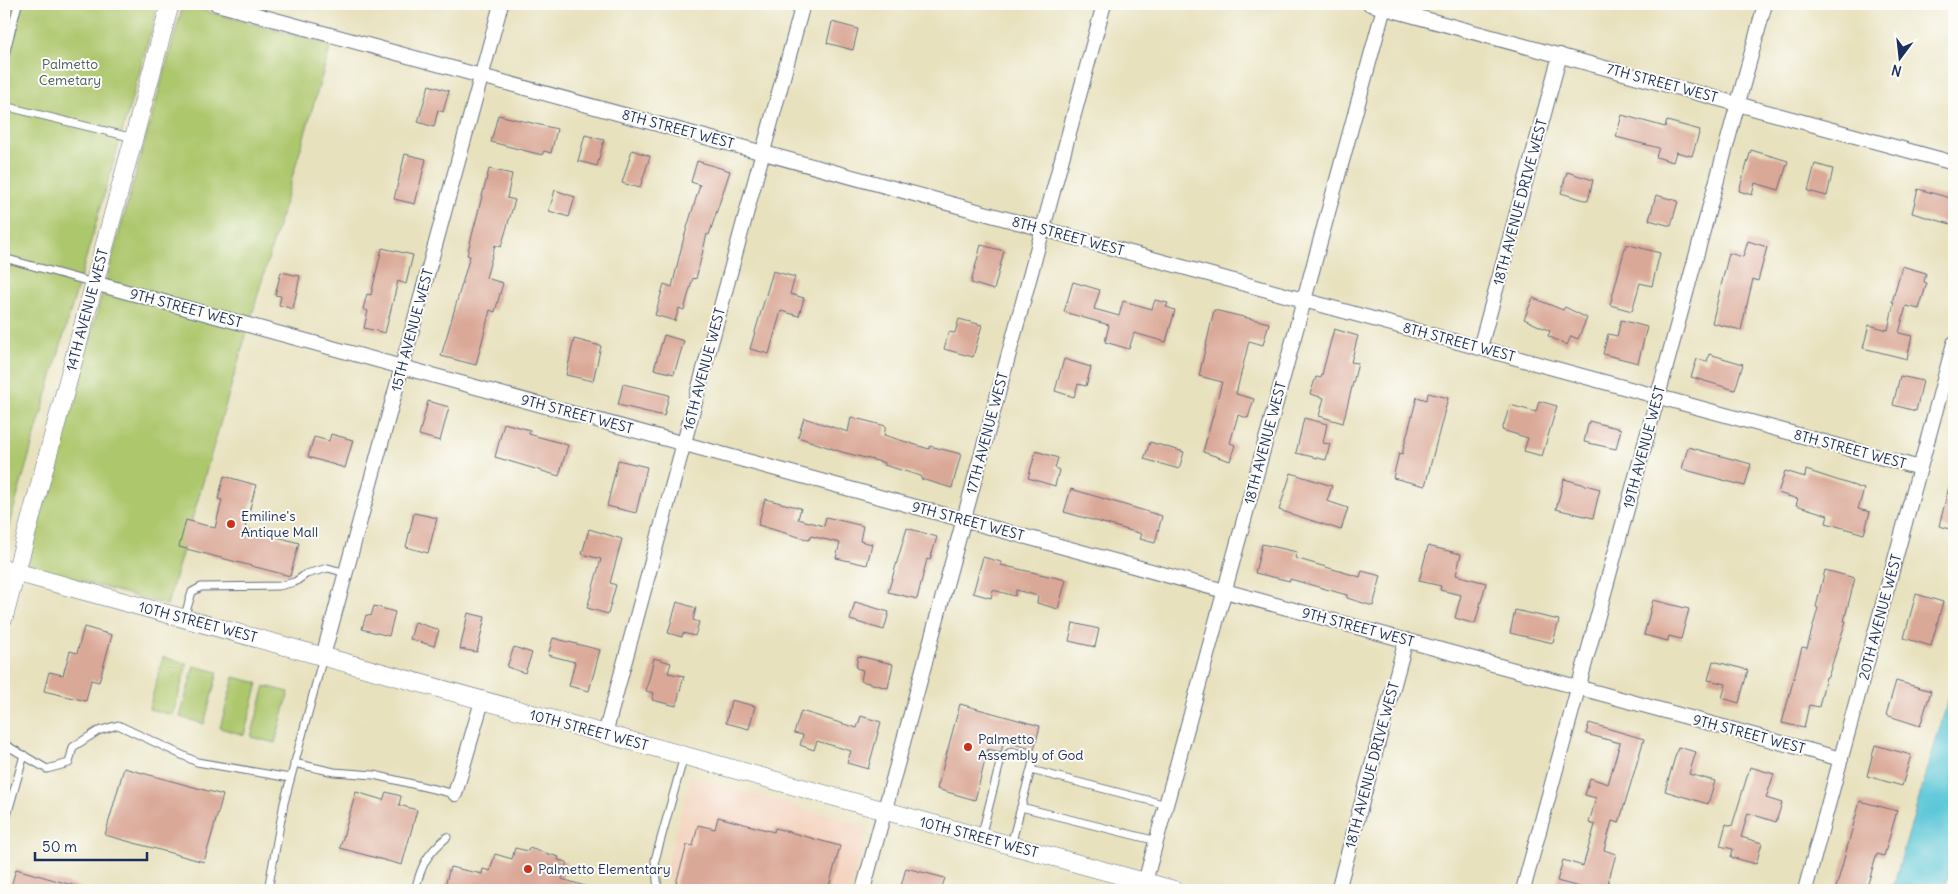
<svg xmlns="http://www.w3.org/2000/svg" width="1958" height="894" font-family="Delius,sans-serif">
<rect width="100%" height="100%" fill="#fdfcf7"/>
<filter id="ink" filterUnits="userSpaceOnUse"><feTurbulence type="fractalNoise" baseFrequency=".02" numOctaves="2"/><feDisplacementMap in="SourceGraphic" scale="10" xChannelSelector="R" yChannelSelector="G"/><feConvolveMatrix kernelMatrix="1 2 1 2 8 2 1 2 1" color-interpolation-filters="sRGB"/></filter>
<filter id="wash" filterUnits="userSpaceOnUse"><feTurbulence type="fractalNoise" baseFrequency=".0096" numOctaves="4" result="noise"/><feDisplacementMap in="SourceGraphic" scale="20" xChannelSelector="R" yChannelSelector="G"/><feGaussianBlur stdDeviation="1.12" result="paint"/><feColorMatrix in="noise" values="0 0 0 0 0 0 0 0 0 0 0 0 0 0 0 0 0 1.4 0 .05"/><feComposite in="paint" operator="in"/></filter>
<g filter="url(#wash)">
<rect width="100%" height="100%" fill="#e7e1bd"/>
<path fill="#f4d3bf" d="M691,776L868,827L851,890H672L666,869Z"/>
<g fill="#adc76d" stroke="#647b66">
<path d="M4,4H159L4,543Z"/>
<path d="M183,5L331,45L167,605L26,566Z"/>
<path d="M163,657L187,664L173,715L149,709Z"/>
<path d="M194,666L218,672L204,724L180,717Z"/>
<path d="M234,677L258,683L244,735L220,728Z"/>
<path d="M265,686L289,692L275,743L251,737Z"/>
</g>
<path fill="#5dc7d8" stroke="#3c7b9b" d="M1954,680V851L1944,890H1892Z"/>
<g id="blocks">
<g fill="#daa897">
<path d="M832,22L858,29L853,50L827,43Z"/>
<path d="M429,85L449,91L443,112L438,110L434,127L418,122Z"/>
<path d="M498,115L557,129L551,153L544,151L542,155L491,142Z"/>
<path d="M1622,115L1665,127L1667,121L1700,130L1692,156L1676,152L1673,162L1656,157L1659,148L1616,137Z"/>
<path d="M585,135L604,140L597,166L578,161Z"/>
<path d="M632,150L650,156L640,188L622,183Z"/>
<path d="M1751,150L1788,161L1779,190L1755,183L1752,195L1739,191Z"/>
<path d="M405,154L426,159L415,204L394,199Z"/>
<path d="M697,161L730,171L709,235L707,234L696,279L693,278L684,310L679,308L675,321L655,315L664,284L672,287L683,241L700,185L691,182Z"/>
<path d="M1815,164L1833,169L1827,196L1808,191Z"/>
<path d="M489,169L512,174L507,198L515,200L501,247L495,245L486,278L503,283L495,312L490,310L476,365L441,356L470,256L467,255Z"/>
<path d="M1567,172L1593,180L1588,201L1561,193Z"/>
<path d="M1918,189L1954,199V225L1912,213Z"/>
<path d="M555,190L575,197L569,217L549,211Z"/>
<path d="M1656,195L1678,201L1671,226L1649,220Z"/>
<path d="M1748,241L1767,247L1758,281L1753,279L1741,330L1712,323L1729,253L1743,257Z"/>
<path d="M1626,244L1660,253L1652,286L1640,283L1632,311L1610,305Z"/>
<path d="M981,245L1004,251L994,290L971,283Z"/>
<path d="M382,248L413,255L406,284L398,281L385,333L364,328L368,311L363,309L367,294L371,295Z"/>
<path d="M1902,266L1926,273L1924,282L1927,283L1919,309L1906,306L1899,333L1912,336L1907,359L1863,348L1869,325L1888,330L1894,302H1892Z"/>
<path d="M773,271L795,277L790,294L804,298L799,316L781,311L769,354L750,349Z"/>
<path d="M281,272L300,276L293,309L279,305L281,296L275,295Z"/>
<path d="M1073,282L1100,290L1094,309L1119,316L1123,301L1152,309L1155,300L1168,303L1166,307L1175,310L1166,342L1134,333L1129,349L1105,342L1109,325L1064,312Z"/>
<path d="M1533,298L1563,310L1565,307L1587,318L1578,339L1571,336L1567,345L1548,336L1550,331L1524,319Z"/>
<path d="M1214,310L1269,323L1263,345L1249,341L1236,394L1254,399L1248,418L1238,415L1230,443L1235,445L1230,461L1203,452L1222,382L1199,376Z"/>
<path d="M959,319L982,325L973,357L944,349L949,332L955,333Z"/>
<path d="M1621,320L1647,327L1638,363L1603,354L1608,334L1617,336Z"/>
<path d="M1334,329L1358,336L1351,362L1358,363L1343,423L1319,416L1324,398L1310,394L1316,377L1321,378Z"/>
<path d="M664,335L684,341L674,374L654,369Z"/>
<path d="M574,339L601,346L593,381L566,375Z"/>
<path d="M1709,354L1743,364L1735,390L1691,377L1697,359L1707,362Z"/>
<path d="M1064,359L1091,367L1086,386L1078,384L1074,397L1055,391Z"/>
<path d="M1900,376L1923,381L1916,411L1893,405Z"/>
<path d="M623,384L669,395L664,416L618,405Z"/>
<path d="M1428,393L1448,398L1425,486L1393,478L1399,453L1402,454L1417,397L1427,400Z"/>
<path d="M428,401L449,407L440,441L419,435Z"/>
<path d="M1539,401L1557,406L1542,456L1524,451L1528,438L1502,430L1510,405L1536,412Z"/>
<path d="M851,417L886,426L884,435L929,449L930,446L961,454L952,488L921,479V476L884,465L885,463L842,452L798,437L804,418L848,432Z"/>
<path d="M1304,418L1327,424L1323,443L1330,444L1326,460L1296,453Z"/>
<path d="M1589,421L1621,429L1616,449L1584,442Z"/>
<path d="M504,423L530,430L529,434L568,445L559,476L495,457Z"/>
<path d="M331,434L353,440L345,468L308,457L314,437L329,441Z"/>
<path d="M1150,442L1184,452L1179,469L1144,459Z"/>
<path d="M1688,447L1751,464L1745,486L1682,469Z"/>
<path d="M1036,451L1058,458L1055,468L1059,470L1055,486L1028,478Z"/>
<path d="M618,460L647,467L636,513L607,506Z"/>
<path d="M1806,470L1864,489L1858,509L1870,512L1864,534L1826,523L1828,515L1796,505L1798,499L1778,493L1785,471L1805,477Z"/>
<path d="M1291,473L1332,486L1327,501L1348,508L1341,530L1279,510Z"/>
<path d="M224,476L256,485L245,528L299,543L290,576L179,547L186,520L215,528L222,500L218,499Z"/>
<path d="M1564,479L1600,489L1593,518L1556,509Z"/>
<path d="M1950,483L1954,484V530L1939,526Z"/>
<path d="M1071,489L1162,516L1155,543L1140,539L1142,534L1064,512Z"/>
<path d="M765,499L801,508L798,519L824,526L826,517L863,526L860,541L872,544L867,565L836,558L840,543L811,536L809,540L758,525Z"/>
<path d="M414,513L437,518L428,553L406,547Z"/>
<path d="M907,528L937,537L930,560L927,559L917,599L888,592Z"/>
<path d="M589,529L622,539L610,583L616,585L608,614L587,608L601,559L582,554Z"/>
<path d="M1262,544L1297,552L1295,558L1360,577L1362,571L1381,576L1373,606L1347,598V595L1290,579V581L1255,573Z"/>
<path d="M1428,546L1461,554L1456,575L1486,583L1475,624L1455,618L1461,595L1440,590L1441,586L1419,581Z"/>
<path d="M983,557L1001,562V565L1066,580L1058,609L1037,603L1038,596L1016,590L1015,596L993,590L991,598L973,593Z"/>
<path d="M1825,570L1855,578L1844,621H1846L1828,677H1826L1819,707L1809,705L1804,728L1782,723L1802,647L1807,648L1818,608L1816,607Z"/>
<path d="M1916,594L1943,602L1931,646L1904,638Z"/>
<path d="M1653,600L1689,609L1681,639L1669,636L1668,641L1644,635Z"/>
<path d="M677,602L696,608L693,620L699,622L695,636L683,633L682,637L668,633Z"/>
<path d="M855,602L889,612L884,630L850,620Z"/>
<path d="M374,606L395,612L389,636L362,629L366,615L371,616Z"/>
<path d="M1515,610L1559,620L1553,643L1510,633Z"/>
<path d="M468,613L485,617L477,652L460,649Z"/>
<path d="M415,622L439,630L434,646L410,639Z"/>
<path d="M1073,623L1099,629L1095,647L1069,641Z"/>
<path d="M84,627L112,635L99,682L91,680L86,701L44,691L49,672L63,675L70,651L77,653Z"/>
<path d="M553,638L600,650L589,691L569,686L575,662L548,655Z"/>
<path d="M514,647L532,653L525,673L507,667Z"/>
<path d="M858,656L893,664L888,688L861,681L863,670L856,668Z"/>
<path d="M654,658L671,663L668,673L684,676L676,706L652,700L654,693L646,691Z"/>
<path d="M1713,661L1748,670L1739,703L1722,698L1726,684L1708,680Z"/>
<path d="M1896,681L1931,691L1920,726L1886,715Z"/>
<path d="M731,700L755,706L749,729L726,723Z"/>
<path d="M960,704L1040,726L1034,750L1004,741L1001,752L988,749L975,800L937,789Z"/>
<path d="M801,711L857,728L861,716L881,722L868,769L847,763L851,751L817,741L814,750L800,745L803,735L794,733Z"/>
<path d="M1589,723L1644,739L1619,823L1612,821L1604,850L1616,854L1606,890H1590L1557,881L1563,860L1583,866L1595,825L1589,823L1596,798L1585,795L1590,778L1608,784L1620,743L1586,734Z"/>
<path d="M1875,745L1911,755L1902,786L1867,776Z"/>
<path d="M1678,747L1696,752L1689,774L1715,781L1708,804L1665,791Z"/>
<path d="M1750,767L1774,774L1766,798L1782,803L1776,822L1748,813L1741,837L1762,843L1756,864L1731,857L1733,849L1720,846L1726,824L1732,826Z"/>
<path d="M124,768L223,795L204,862L105,835Z"/>
<path d="M356,792L383,800L386,792L401,796L399,805L417,810L402,865L340,848Z"/>
<path d="M1860,801L1897,811L1884,856L1877,854L1866,890H1843L1836,888Z"/>
<path d="M718,817L774,832L775,828L840,846L828,890H674L687,845L693,846L698,825L715,829Z"/>
<path d="M515,848L528,851L529,848L559,857L558,860L567,862L562,879L588,887L587,890H444L450,867L482,874L483,869L490,871L495,854L512,859Z"/>
<path d="M906,868L945,878L941,890H900Z"/>
<path d="M16,869L79,887V890H10Z"/>
</g>
</g>
</g>
<g filter="url(#ink)">
<use href="#blocks" fill-opacity="0" stroke="#626d7f" stroke-width="1"/>
<g fill="none" stroke-linecap="round" stroke-linejoin="round">
<defs>
<g id="service">
<path d="M4,58L18,4"/>
<path d="M4,106L134,138"/>
<path d="M4,258L94,283"/>
<path d="M184,618L192,592L201,587L279,586L295,582L306,574L328,568L346,573"/>
<path d="M4,744L47,769L69,763L73,747L98,731L118,725L197,762L290,778"/>
<path d="M294,763L334,772L374,775L455,794"/>
<path d="M1031,770L1167,805"/>
<path d="M1021,807L1157,841"/>
<path d="M4,826L24,755"/>
<path d="M981,837L1001,759L1012,751L1034,758L1011,845"/>
<path d="M268,890L284,803L323,657"/>
<path d="M415,890C422,864 426,855 447,837"/>
<path d="M658,890L655,860L684,756"/>
</g>
<g id="minor">
<path d="M217,4L1920,468"/>
<path d="M1370,4L1954,163"/>
<path d="M94,283L1841,759"/>
<path d="M1480,348L1560,55"/>
<path d="M323,656L501,4"/>
<path d="M605,734L803,4"/>
<path d="M455,794L482,701"/>
<path d="M1145,882L1385,4"/>
<path d="M863,890L1104,4"/>
<path d="M1338,890L1406,640"/>
<path d="M1523,890L1765,4"/>
<path d="M1805,890L1954,343"/>
</g>
<g id="tertiary">
<path d="M4,569L1174,890"/>
<path d="M4,617L170,4"/>
</g>
</defs>
<use href="#service" stroke="#626d7f" stroke-width="9"/>
<use href="#minor" stroke="#626d7f" stroke-width="16"/>
<use href="#tertiary" stroke="#626d7f" stroke-width="19"/>
<use href="#service" stroke="#fff" stroke-width="7"/>
<use href="#minor" stroke="#fff" stroke-width="14"/>
<use href="#tertiary" stroke="#fff" stroke-width="18"/>
</g>
</g>
<g fill="#c8321e" stroke="#fdfcf7" stroke-width="2">
<circle cx="231" cy="524" r="5"/>
<circle cx="968" cy="747" r="5"/>
<circle cx="528" cy="869" r="5"/>
</g>
<g text-anchor="middle" dominant-baseline="central" stroke-width="4" stroke-linejoin="round" paint-order="stroke">
<g font-size="14" fill="#475d62" stroke="#fdfcf7">
<text x="70" y="64">Palmetto<tspan x="70" dy="16">Cemetary</tspan></text>
</g>
<g font-size="14" fill="#1b2f5e" stroke="#fdfcf7">
<text transform="translate(1662 83) rotate(15)">7TH STREET WEST</text>
<text transform="translate(678 129) rotate(15)">8TH STREET WEST</text>
<text transform="translate(1520 202) rotate(-75)">18TH AVENUE DRIVE WEST</text>
<text transform="translate(1068 236) rotate(15)">8TH STREET WEST</text>
<text transform="translate(186 308) rotate(15)">9TH STREET WEST</text>
<text transform="translate(87 310) rotate(-75)">14TH AVENUE WEST</text>
<text transform="translate(412 330) rotate(-75)">15TH AVENUE WEST</text>
<text transform="translate(1459 342) rotate(15)">8TH STREET WEST</text>
<text transform="translate(704 369) rotate(-75)">16TH AVENUE WEST</text>
<text transform="translate(577 414) rotate(15)">9TH STREET WEST</text>
<text transform="translate(987 433) rotate(-75)">17TH AVENUE WEST</text>
<text transform="translate(1265 443) rotate(-75)">18TH AVENUE WEST</text>
<text transform="translate(1644 447) rotate(-75)">19TH AVENUE WEST</text>
<text transform="translate(1850 449) rotate(15)">8TH STREET WEST</text>
<text transform="translate(968 521) rotate(15)">9TH STREET WEST</text>
<text transform="translate(1880 617) rotate(-75)">20TH AVENUE WEST</text>
<text transform="translate(198 622) rotate(15)">10TH STREET WEST</text>
<text transform="translate(1358 627) rotate(15)">9TH STREET WEST</text>
<text transform="translate(589 730) rotate(15)">10TH STREET WEST</text>
<text transform="translate(1749 734) rotate(15)">9TH STREET WEST</text>
<text transform="translate(1372 765) rotate(-75)">18TH AVENUE DRIVE WEST</text>
<text transform="translate(979 837) rotate(15)">10TH STREET WEST</text>
</g>
<g font-size="14" fill="#1b2f5e" stroke="#fdfcf7" text-anchor="start">
<text x="241" y="516">Emiline's<tspan x="241" dy="16">Antique Mall</tspan></text>
<text x="978" y="739">Palmetto<tspan x="978" dy="16">Assembly of God</tspan></text>
<text x="538" y="869">Palmetto Elementary</text>
</g>
</g>
<rect width="1958" height="894" fill="none" stroke="#fdfcf7" stroke-width="20"/>
<g transform="translate(1900 58) rotate(195)" stroke="#fdfcf7" stroke-width="4" paint-order="stroke">
<path d="M0-4L9 19L0 12L-9 19Z" fill="#1b2f5e"/>
<text y="-8" font-size="14" font-weight="bold" text-anchor="middle" fill="#1b2f5e">N</text>
</g>
<path d="M35 852v8h112v-8" fill="none" stroke="#1b2f5e" stroke-width="2.5"/>
<text x="42" y="852" font-size="15" fill="#1b2f5e" stroke="#fdfcf7" stroke-width="4" paint-order="stroke">50 m</text>
</svg>
